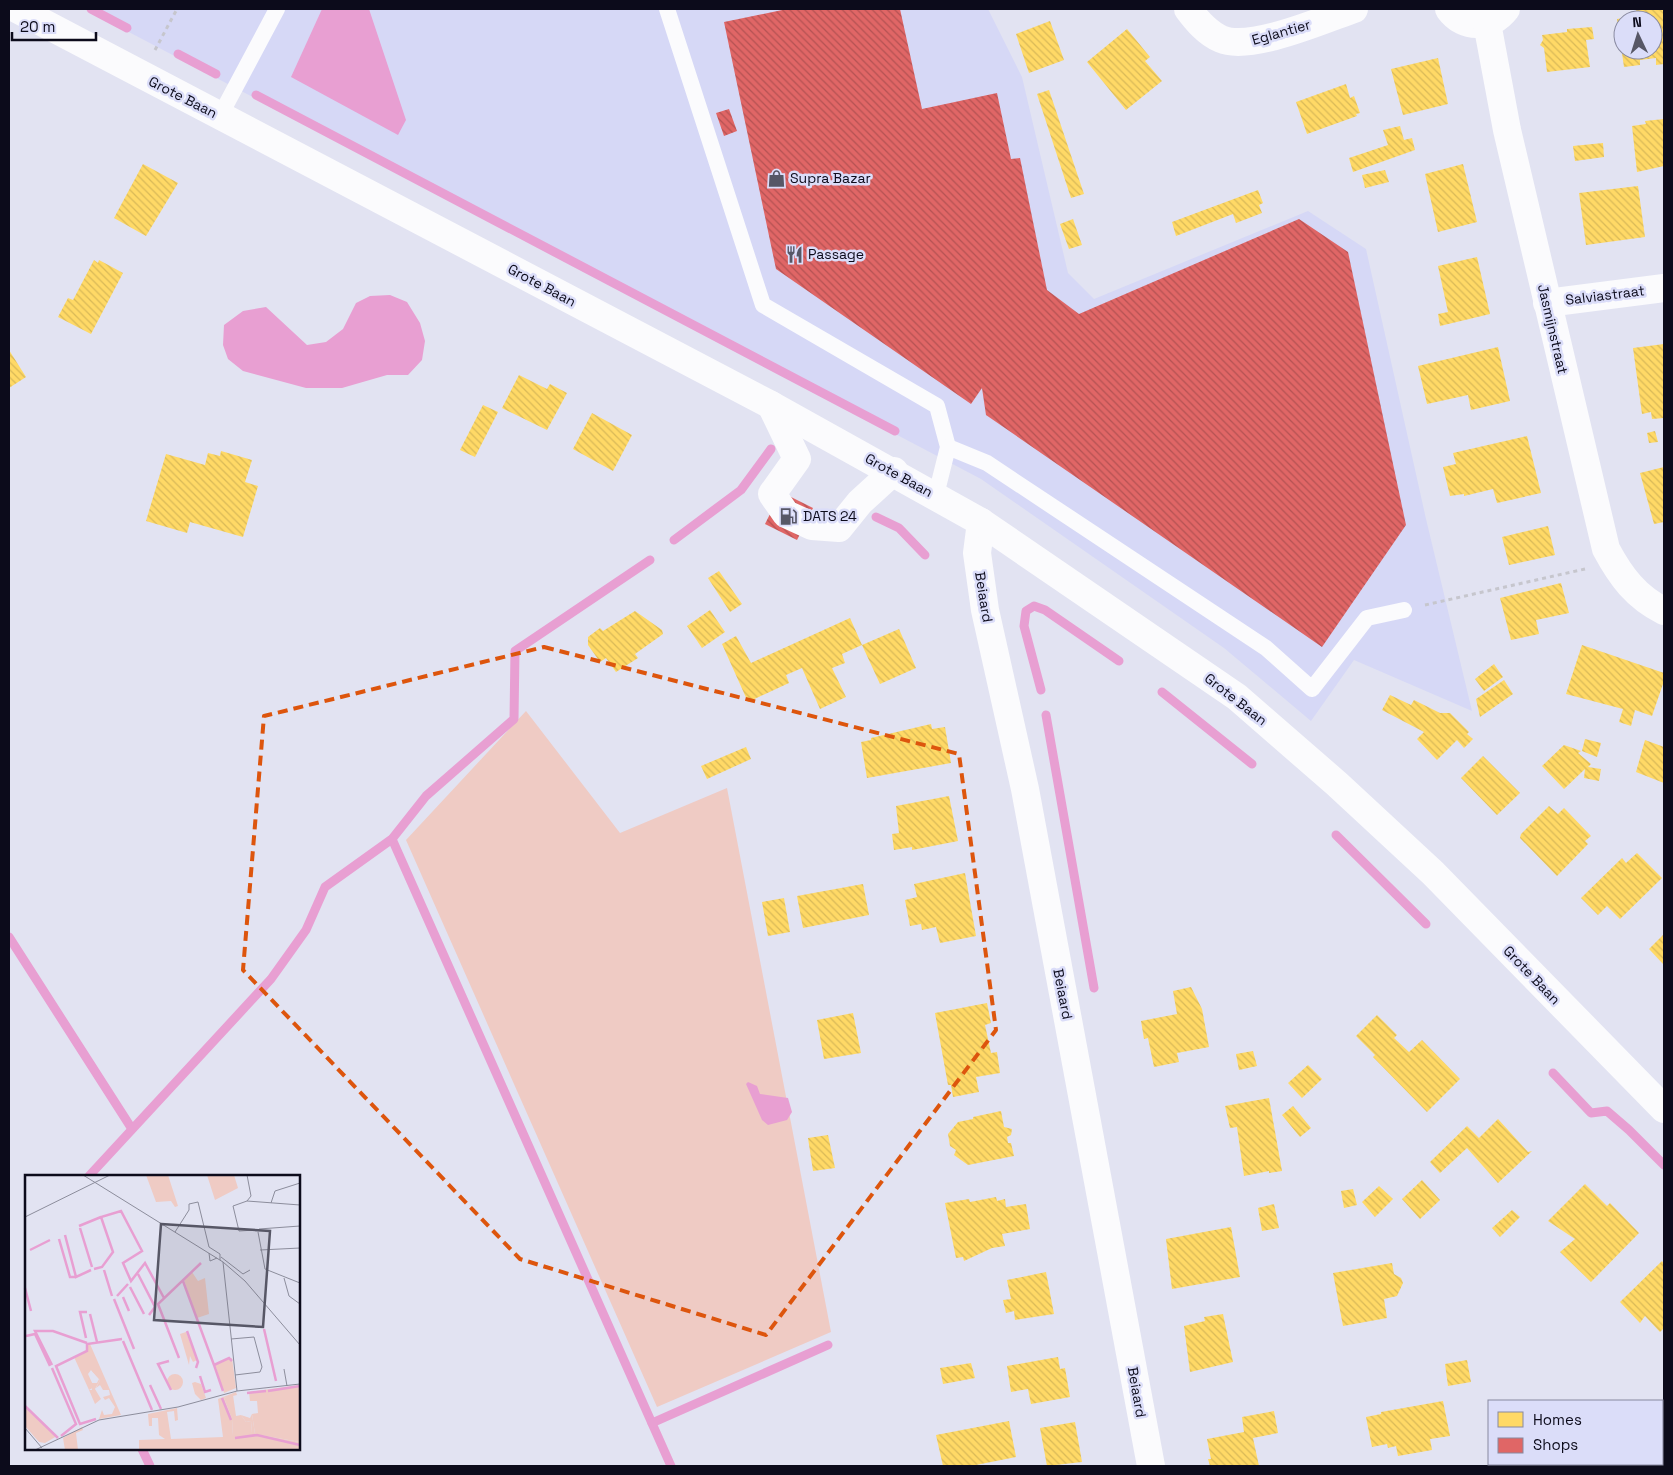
<svg xmlns="http://www.w3.org/2000/svg" width="1673" height="1475" font-family="'Space Grotesk',sans-serif">
<defs>
<pattern id="homes-back-hatch" width="6" height="6" patternUnits="userSpaceOnUse" patternTransform="scale(1.25)"><rect width="6" height="6" fill="#ffd966"/><path d="M-1 5l2 2M0 0l6 6M5-1l2 2" fill="none" stroke="#d9b958"/></pattern>
<pattern id="shops-back-hatch" width="6" height="6" patternUnits="userSpaceOnUse" patternTransform="scale(1.25)"><rect width="6" height="6" fill="#e06666"/><path d="M-1 5l2 2M0 0l6 6M5-1l2 2" fill="none" stroke="#b45253"/></pattern>
</defs>
<rect width="100%" height="100%" fill="#e2e3f2"/>
<path fill="#d6d8f6" d="M85,9H988L1022,77L1068,273L1094,299L1308,211L1366,249L1426,519L1472,711L1354,660L1311,721L1224,648L981,479Z"/>
<path fill="#efcbc4" d="M526,711L620,833L727,788L831,1332L657,1407L406,840Z"/>
<g fill="#e89fd2">
<path d="M322,9H369L406,120L398,135L291,77Z"/>
<path d="M390,295L407,302L420,323L425,341L422,360L408,375H387L342,388H306L243,371L228,359L223,345L224,325L243,311L266,307L307,345L326,342L343,329L356,303L370,296Z"/>
<path d="M748,1082L757,1086L760,1094L788,1098L792,1112L787,1120L768,1125L762,1120L746,1084Z"/>
</g>
<g fill="url(#homes-back-hatch)" fill-rule="evenodd">
<path d="M1646,9H1664V64L1656,65V58L1640,60V65L1624,67L1617,19L1637,16L1636,10ZM1623,20H1653V50H1623Z"/>
<path d="M1050,21L1064,60L1029,73L1016,34Z"/>
<path d="M1592,27L1594,39L1586,40L1590,67L1547,72L1544,48L1540,45L1543,40L1542,35L1567,32V29Z"/>
<path d="M1127,29L1150,57L1145,61L1162,81L1126,110L1087,62Z"/>
<path d="M1438,58L1448,104L1403,115L1391,69Z"/>
<path d="M1346,84L1350,98L1354,96L1360,113L1356,114L1357,116L1307,134L1296,102Z"/>
<path d="M1049,90L1084,194L1071,198L1037,94Z"/>
<path d="M1664,119V166L1637,172L1632,126L1646,124L1645,121Z"/>
<path d="M1400,126L1404,140L1412,138L1415,150L1353,172L1349,158L1388,145L1383,130Z"/>
<path d="M1603,143L1604,157L1575,161L1573,146Z"/>
<path d="M143,164L178,183L146,236L114,218Z"/>
<path d="M1463,164L1477,222L1438,232L1425,174Z"/>
<path d="M1385,170L1389,182L1365,188L1362,175Z"/>
<path d="M1638,186L1645,237L1586,245L1579,193Z"/>
<path d="M1258,190L1263,203L1259,205L1262,213L1236,223L1233,214L1176,236L1172,222Z"/>
<path d="M1073,219L1082,245L1069,249L1060,224Z"/>
<path d="M1477,257L1490,314L1440,326L1438,314L1448,312L1438,266Z"/>
<path d="M94,260L98,263L99,260L123,273L91,334L58,317L68,298L73,300Z"/>
<path d="M1664,344V418L1652,419L1651,412L1642,414L1633,348Z"/>
<path d="M1498,347L1510,401L1471,410L1468,395L1427,404L1418,366Z"/>
<path d="M9,350L26,377L9,388Z"/>
<path d="M519,375L547,389L550,384L567,393L547,430L502,408Z"/>
<path d="M483,405L498,412L475,457L460,450Z"/>
<path d="M592,413L632,435L613,471L573,449Z"/>
<path d="M1655,431L1658,442L1649,443L1647,433Z"/>
<path d="M1527,436L1541,493L1497,503L1493,489L1464,496V494L1450,496L1443,467L1456,464L1453,453Z"/>
<path d="M221,451L252,460L245,482L258,486L243,537L190,522L187,533L146,521L166,454L205,465L208,453L220,456Z"/>
<path d="M1664,467V522L1654,524L1640,473Z"/>
<path d="M1548,526L1555,555L1509,565L1502,537Z"/>
<path d="M719,571L742,604L730,612L708,578Z"/>
<path d="M1561,583L1569,613L1536,620L1539,634L1511,640L1500,598Z"/>
<path d="M710,610L725,632L702,648L687,626Z"/>
<path d="M635,611L662,630L663,634L635,654L638,658L616,672L606,658L600,662L588,645V637L600,628L603,631Z"/>
<path d="M850,618L862,645L842,654L845,663L832,668L846,697L820,709L802,668L786,675L789,683L748,702L722,644L736,636L751,663Z"/>
<path d="M899,629L916,668L880,684L862,645Z"/>
<path d="M1582,645L1664,673V681L1652,716L1635,710L1631,726L1619,722L1623,709L1566,694Z"/>
<path d="M1494,664L1503,677L1484,691L1475,679Z"/>
<path d="M1504,680L1513,694L1480,717L1476,699Z"/>
<path d="M1390,695L1411,705L1414,700L1440,713H1450L1469,732L1467,734L1473,739L1464,748L1457,740L1437,760L1417,739L1424,732L1382,710Z"/>
<path d="M931,724L932,729L945,727L951,763L867,778L861,742L871,740V738Z"/>
<path d="M1585,739L1601,743L1597,757L1582,751Z"/>
<path d="M1645,740L1664,747V783L1636,772Z"/>
<path d="M1564,745L1581,751L1578,753L1591,764L1588,767L1601,769L1599,781L1584,778L1585,769L1564,789L1542,766Z"/>
<path d="M746,747L751,759L707,779L701,766Z"/>
<path d="M1483,756L1520,793L1497,815L1461,778Z"/>
<path d="M949,796L958,841L912,850V847L894,850L892,834L899,833L896,806Z"/>
<path d="M1549,806L1558,814L1564,808L1591,836L1585,841L1588,844L1557,876L1520,838L1521,834Z"/>
<path d="M1637,853L1662,878L1620,919L1607,906L1598,915L1581,898L1622,858L1626,863Z"/>
<path d="M965,873L976,936L940,943L936,927L922,930L921,924L910,926L905,900L917,897L914,884Z"/>
<path d="M863,884L869,915L803,928L797,896Z"/>
<path d="M784,898L790,932L768,936L762,902Z"/>
<path d="M1664,934V965L1649,949Z"/>
<path d="M1191,987L1202,1009L1209,1047L1177,1053L1179,1062L1154,1067L1148,1038L1144,1039L1141,1021L1177,1014L1173,991Z"/>
<path d="M987,1003L991,1023L985,1025L991,1053L997,1052L1000,1073L976,1077L979,1092L953,1097L951,1085H948L935,1013Z"/>
<path d="M853,1013L861,1053L824,1059L817,1020Z"/>
<path d="M1377,1015L1397,1035L1394,1038L1409,1052L1422,1040L1460,1079L1427,1112L1373,1057L1375,1055L1356,1036Z"/>
<path d="M1253,1051L1257,1066L1239,1070L1236,1054Z"/>
<path d="M1308,1065L1322,1079L1302,1098L1288,1083Z"/>
<path d="M1269,1098L1282,1171L1269,1173V1171L1244,1176L1237,1127L1230,1128L1225,1106Z"/>
<path d="M1293,1106L1311,1128L1300,1137L1282,1115Z"/>
<path d="M1001,1111L1004,1127L1012,1129L1011,1135L1007,1137L1008,1143H1011L1014,1156L968,1165L954,1155L956,1150L950,1146L948,1134L958,1122L973,1119V1117Z"/>
<path d="M1498,1119L1528,1152L1532,1151L1498,1183L1467,1148L1440,1173L1430,1162L1467,1126L1479,1138Z"/>
<path d="M828,1135L835,1168L813,1171L808,1138Z"/>
<path d="M1422,1180L1440,1200L1420,1219L1402,1199Z"/>
<path d="M1585,1184L1607,1206L1610,1203L1639,1233L1591,1282L1560,1252L1575,1239L1548,1221Z"/>
<path d="M1379,1186L1393,1199L1375,1217L1362,1202Z"/>
<path d="M1353,1189L1357,1205L1344,1208L1341,1191Z"/>
<path d="M996,1197L997,1201L1005,1199L1006,1207L1026,1204L1030,1229L1002,1234L1005,1246L992,1248L964,1261L963,1257L956,1258L945,1203L969,1199L970,1202Z"/>
<path d="M1274,1204L1279,1228L1262,1231L1258,1208Z"/>
<path d="M1512,1210L1520,1217L1500,1237L1492,1228Z"/>
<path d="M1231,1227L1240,1277L1172,1289L1166,1239Z"/>
<path d="M1662,1261L1664,1264V1328L1660,1332L1645,1316L1640,1323L1620,1302Z"/>
<path d="M1392,1263L1394,1274L1401,1278L1403,1283L1397,1296L1384,1299L1387,1318L1343,1326L1333,1273Z"/>
<path d="M1046,1272L1054,1314L1015,1320L1014,1311L1006,1313L1003,1300L1011,1299L1007,1280Z"/>
<path d="M1223,1314L1233,1362L1190,1372L1184,1326L1205,1321L1204,1317Z"/>
<path d="M1058,1357L1060,1369L1065,1368L1070,1397L1031,1404L1028,1389L1011,1392L1007,1366Z"/>
<path d="M1467,1360L1471,1382L1448,1386L1445,1364Z"/>
<path d="M971,1363L975,1378L943,1384L940,1368Z"/>
<path d="M1443,1401L1450,1436L1430,1439L1432,1450L1398,1456L1396,1446L1388,1448L1387,1444L1372,1447L1366,1417L1381,1414V1412Z"/>
<path d="M1274,1411L1278,1433L1253,1438L1259,1466H1210L1208,1459H1211L1207,1439L1244,1432L1242,1417Z"/>
<path d="M1009,1421L1016,1457L971,1466H943L936,1435Z"/>
<path d="M1075,1422L1082,1462L1047,1466L1040,1428Z"/>
<path d="M1615,1464H1648L1646,1466H1613Z"/>
</g>
<g fill="url(#shops-back-hatch)">
<path d="M787,9H900L922,109L997,93L1011,159L1020,158L1047,290L1079,314L1299,219L1348,252L1406,525L1322,647L986,415L982,388L971,404L776,269L724,22Z"/>
<path d="M729,109L737,131L724,136L716,113Z"/>
<path d="M781,492L813,508L797,540L765,524Z"/>
</g>
<g fill="none" stroke-linecap="round" stroke-linejoin="round">
<g stroke="#e89fd2" stroke-width="9">
<path d="M91,9L127,28"/>
<path d="M178,54L216,74"/>
<path d="M256,95L895,431"/>
<path d="M876,517L899,528L925,555"/>
<path d="M674,540L741,490L771,449"/>
<path d="M1041,690L1024,626L1026,611L1034,606L1045,610L1119,661"/>
<path d="M1162,692L1252,764"/>
<path d="M1046,715L1094,988"/>
<path d="M1336,835L1426,924"/>
<path d="M392,839L671,1466"/>
<path d="M9,937L132,1129"/>
<path d="M1553,1073L1591,1113L1607,1111L1629,1130L1664,1165"/>
<path d="M89,1176L271,979L306,930L325,887L392,839L426,796L514,719L515,651L650,560"/>
<path d="M652,1423L828,1345"/>
<path d="M142,1449L150,1466"/>
</g>
<g stroke="#c6c6cd" stroke-width="3" stroke-dasharray="4 4" stroke-linecap="butt">
<path d="M155,50L177,9"/>
<path d="M1425,605L1585,569"/>
</g>
<g stroke="#fbfbfd" stroke-width="16">
<path d="M667,9L763,305L937,406L948,447L936,495"/>
<path d="M220,116L277,9"/>
<path d="M948,447L987,463L1266,648L1312,689L1367,618L1404,610"/>
</g>
<g stroke="#fbfbfd" stroke-width="28">
<path d="M1188,9C1197,21 1207,33 1221,39C1250,52 1325,19 1354,9"/>
<path d="M1449,9C1464,30 1491,28 1506,9"/>
<path d="M1487,23L1507,130L1606,549C1621,577 1636,597 1664,611"/>
<path d="M1547,303L1664,288"/>
<path d="M771,405L797,459L772,494L786,514L812,526L839,528L860,502L894,471"/>
<path d="M981,522L977,553L985,610L1025,789L1151,1466"/>
</g>
<path stroke="#fbfbfd" stroke-width="28" d="M17,9L771,405L981,522L1237,697L1337,784L1433,873L1664,1109"/>
</g>
<path fill="none" stroke="#dd550d" stroke-width="4" stroke-dasharray="10 6" stroke-linejoin="round" d="M544,647L959,754L996,1030L766,1335L520,1259L243,970L264,716Z"/>
<defs>
<symbol id="shop-bare" viewBox="-9 -9 18 18"><path d="M-5-2.5h2.3a2.7 3.5 0 0 1 5.4 0H5L5.5 6h-11ZM-1.5-2.5h3a1.5 2.3 0 0 0-3 0Z" fill="#575766" stroke="#dbddf9" stroke-width="2.5" paint-order="stroke"/></symbol>
<symbol id="restaurant-bare" viewBox="-9 -9 18 18"><path d="M-5-6h1v4h1v-4h1v4h1v-4h1v5L-1.5 .5V6h-2V.5L-5-1ZM5-6V6H3V1.5H1.5Q1.5-4 5-6Z" fill="#575766" stroke="#dbddf9" stroke-width="2.5" paint-order="stroke"/></symbol>
<symbol id="fuel-bare" viewBox="-9 -9 18 18"><path d="M-5.5-6h7V0h2V4h1.3V-2.5L3-4.5l.8-.8L6-3V5H2.5V1h-1V6h-7ZM-4.2-4.7v3.2H.2V-4.7Z" fill="#575766" stroke="#dbddf9" stroke-width="2.5" paint-order="stroke"/></symbol>
</defs>
<g fill-rule="evenodd">
<use href="#shop-bare" x="764" y="166" width="25" height="25"/>
<use href="#restaurant-bare" x="782" y="242" width="25" height="25"/>
<use href="#fuel-bare" x="776" y="504" width="25" height="25"/>
</g>
<g text-anchor="middle" dominant-baseline="central" stroke-width="5" stroke-linejoin="round" paint-order="stroke">
<g font-size="14" fill="#0c0b1b" stroke="#dbddf9">
<text transform="translate(1281 32) rotate(-16)">Eglantier</text>
<text transform="translate(183 97) rotate(27)">Grote Baan</text>
<text transform="translate(542 285) rotate(28)">Grote Baan</text>
<text transform="translate(1605 295) rotate(-7)">Salviastraat</text>
<text transform="translate(1553 329) rotate(77)">Jasmijnstraat</text>
<text transform="translate(899 475) rotate(29)">Grote Baan</text>
<text transform="translate(984 597) rotate(81)">Beiaard</text>
<text transform="translate(1236 699) rotate(38)">Grote Baan</text>
<text transform="translate(1532 975) rotate(46)">Grote Baan</text>
<text transform="translate(1063 994) rotate(79)">Beiaard</text>
<text transform="translate(1137 1392) rotate(80)">Beiaard</text>
</g>
<g font-size="14" fill="#0c0b1b" stroke="#dbddf9" text-anchor="start">
<text x="790" y="178">Supra Bazar</text>
<text x="808" y="254">Passage</text>
<text x="803" y="516">DATS 24</text>
</g>
</g>
<g transform="translate(25 1175)">
<rect width="275" height="275" fill="#e2e3f2"/>
<path d="M121,0H143L153,31L150,32L146,26L131,27ZM182,0H209L213,13L190,25ZM167,97L173,106L180,103L184,139L172,143L159,105ZM207,183L211,213L199,218L190,189ZM66,195L72,199L75,205L70,214L76,224L70,229L64,215H67L66,208H72L74,204ZM142 207a8 8 0 1 1 16 0a8 8 0 1 1-16 0ZM170,207L176,209L181,223L176,225L170,219L167,208ZM275,210V267L230,259L227,239L233,238L232,226H225L224,217ZM208,220L211,241L216,240L221,247L226,246L227,258L223,260L208,262L207,244L199,223ZM0,233L32,261L20,268L14,267L0,251ZM57,252L58,255L51,258L53,275H40L38,263Z" fill="#efcbc4"/>
<path d="M161,157L172,185L168,187L165,181L164,190L155,159ZM62,169H65L96,240L74,244L77,235L79,240L87,239L90,232L84,223L80,225L78,222L85,220L84,215H78L75,210L71,213L75,205L66,195L63,199L69,212L64,215L49,182L62,176ZM211,217L212,220L199,223L207,244L208,261L227,258L226,246L221,247L216,240L225,243L227,239L230,259L275,267V275H114V265L140,264L134,260L133,243H127V251H124L123,239L152,233L153,245L150,246L149,236L142,237L146,264L198,262L193,224Z" fill="#efcbc4"/>
<path fill="none" stroke="#e89fd2" stroke-width="2.5" d="M54,51L76,42M55,53L67,92M40,60L51,102L66,95M34,64L45,102H51M5,75L25,65M69,94L77,92L88,77L76,42L96,36L117,76L98,88L106,106L120,88L139,123M79,95L87,121M113,99L130,132L124,140M158,106L189,190M105,112L119,139M0,113L6,136M92,121L103,109M98,122L104,136M89,124L109,174M65,139L72,167M239,154L251,206M162,156L173,187L171,193M1,161L10,159L25,191M61,163L55,137H62M98,166L127,235M154,183L133,129L176,88M144,186L133,189L146,215M27,190L10,156H28L62,168M27,193L51,249L36,261M175,201L180,217L186,215M125,210L136,234M198,216L189,190L204,183L207,186M243,216L275,211M222,218L241,216M197,223L206,245M0,231L33,263M71,244L55,249L31,191L62,176V169L97,164M210,263L232,260L275,270"/>
<path fill="none" stroke="#8c8d9c" stroke-width="1" d="M58,0L198,87L220,106L275,170M222,0L226,21L222,26M246,28L250,16L275,8M0,42L85,0M234,54L275,51M230,55L214,56L208,31L222,26L275,30M150,57L164,35V29L173,27L184,72L195,79V85M233,57L240,94L275,108M235,75L275,73M184,78L185,86L192,83M196,82L218,99L225,95M198,87L212,216M259,103L264,121L275,129M206,164L229,162L237,192L235,197L210,200M259,194L262,211M0,253L17,273M10,275L74,245L153,232L212,216L275,209"/>
<path fill="#575766" fill-opacity="0.15" stroke="#575766" stroke-width="2.5" d="M136,49L245,56L238,152L129,145Z"/>
<rect width="275" height="275" fill="none" stroke="#0c0b1b" stroke-width="2.5"/>
</g>
<rect width="1673" height="1475" fill="none" stroke="#0c0b1b" stroke-width="20"/>
<rect x="1488" y="1400" width="175" height="65" fill="#dbddf9" stroke="#8889a0"/>
<rect x="1498" y="1412" width="25" height="15" fill="#ffd966" stroke="#8889a0"/>
<text x="1533" y="1425" font-size="15" fill="#0c0b1b">Homes</text>
<rect x="1498" y="1438" width="25" height="15" fill="#e06666" stroke="#8889a0"/>
<text x="1533" y="1450" font-size="15" fill="#0c0b1b">Shops</text>
<g transform="translate(1638 35) rotate(356)"><circle r="24" fill="#dbddf9" stroke="#8889a0"/>
<path d="M0-4L9 19L0 12L-9 19Z" fill="#575766"/>
<text y="-8" font-size="14" font-weight="bold" text-anchor="middle" fill="#0c0b1b">N</text>
</g>
<path d="M12 32v8h84v-8" fill="none" stroke="#0c0b1b" stroke-width="2.5"/>
<text x="20" y="32" font-size="15" fill="#0c0b1b" stroke="#dbddf9" stroke-width="4" paint-order="stroke">20 m</text>
</svg>
